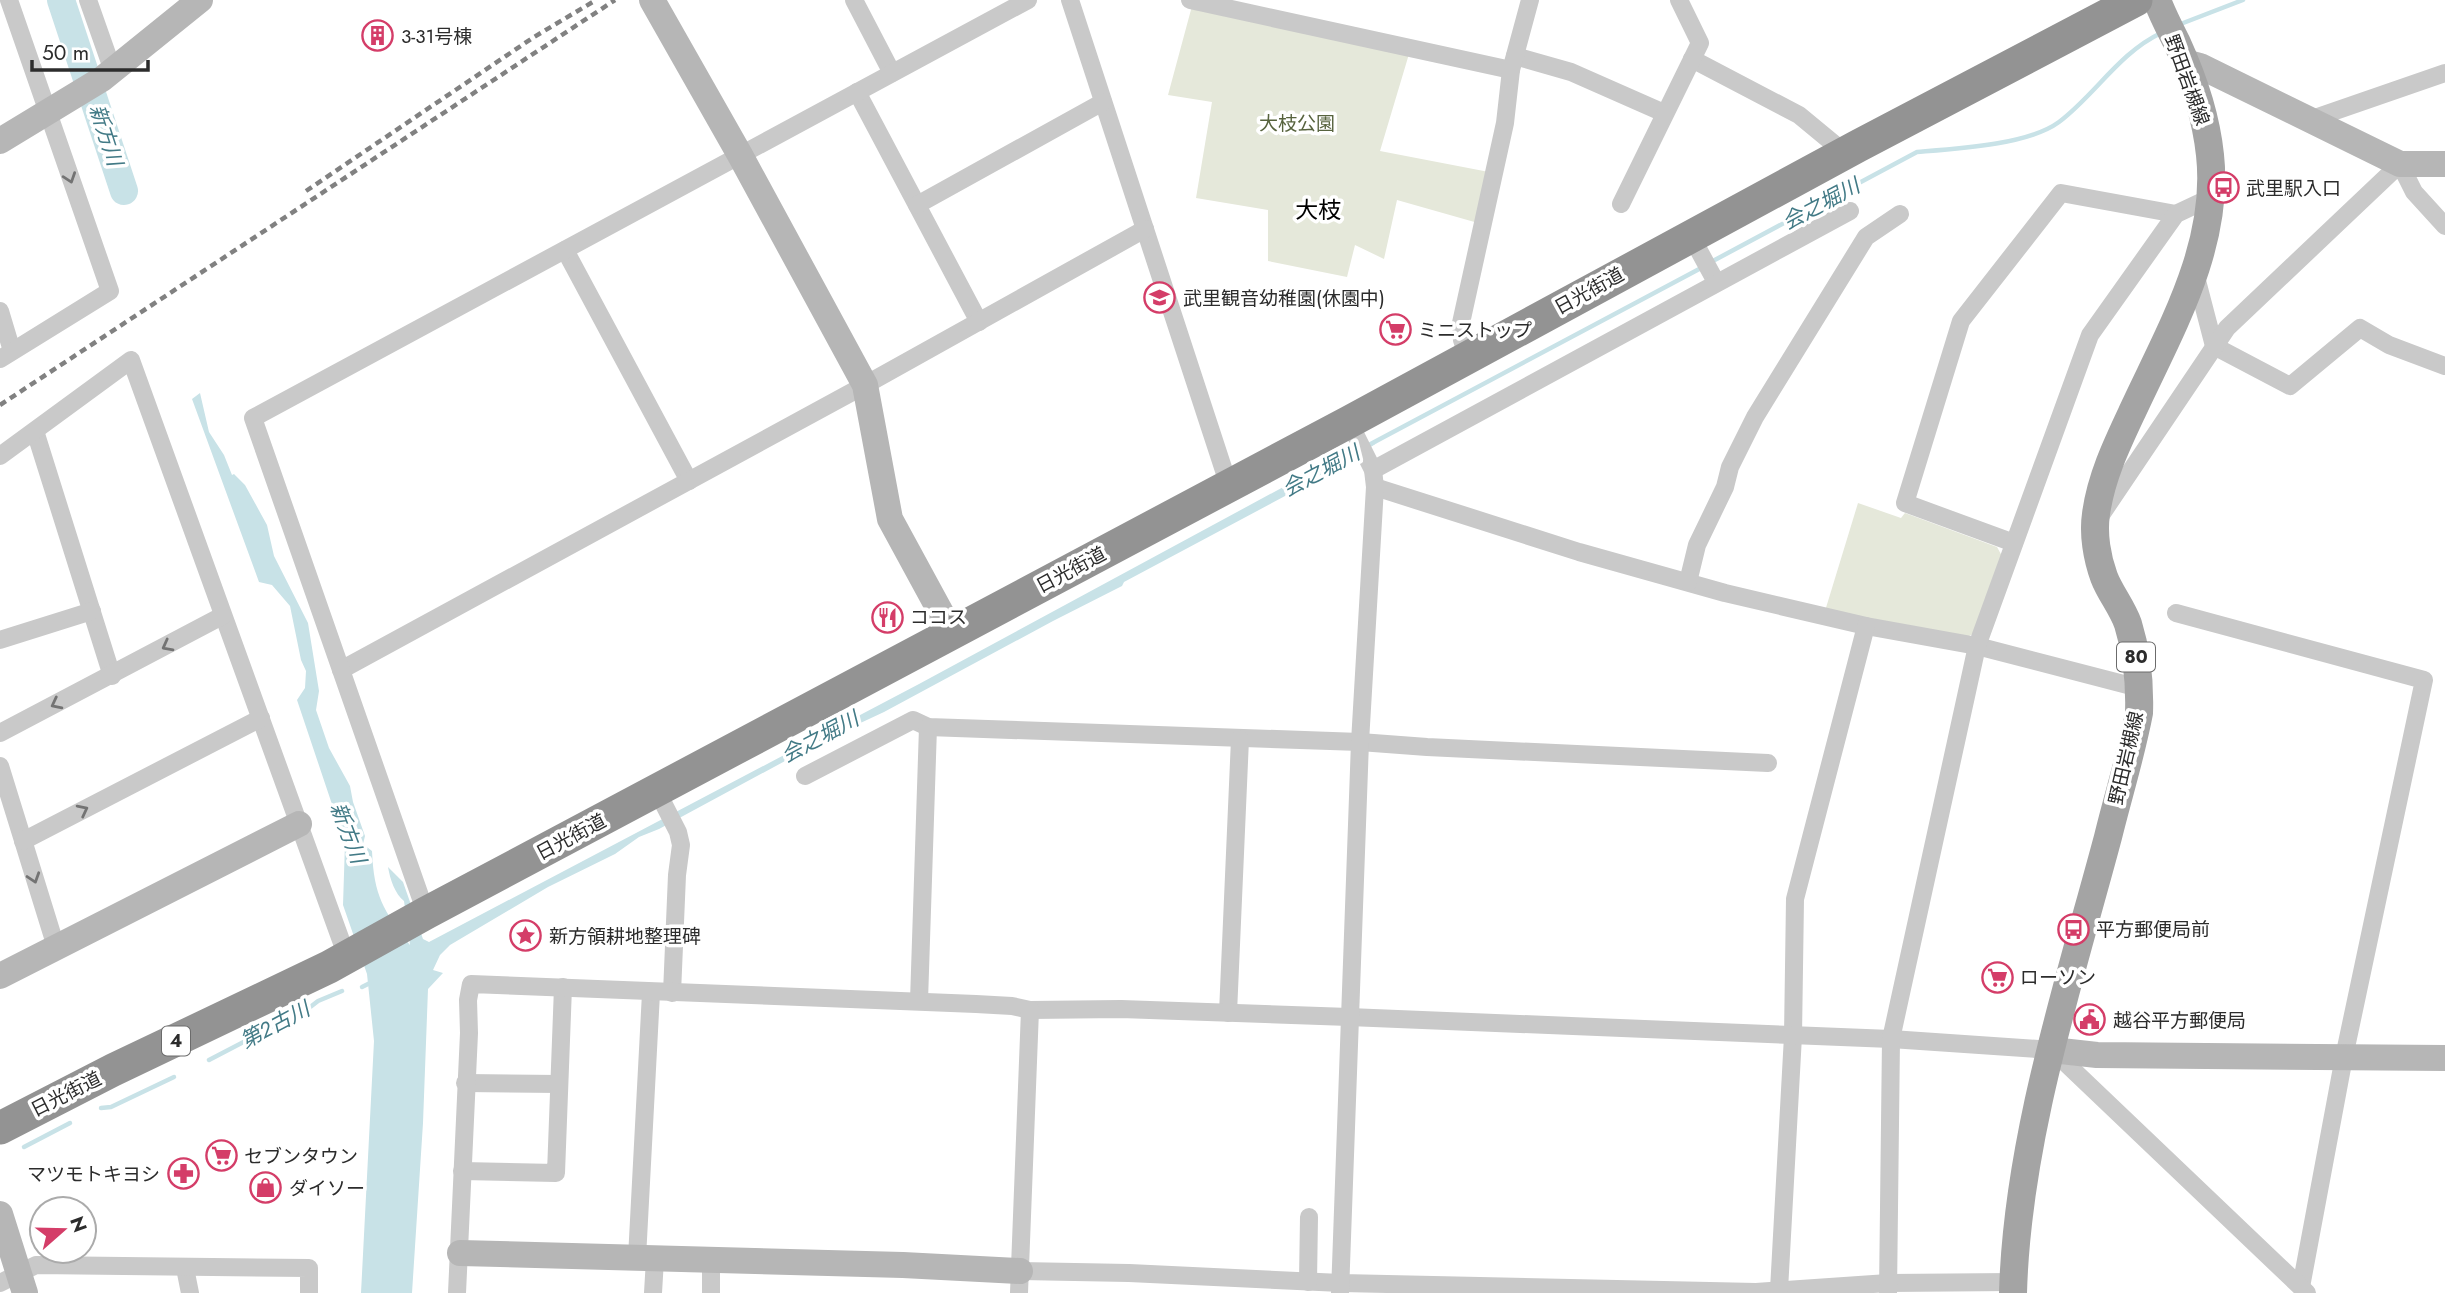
<svg xmlns="http://www.w3.org/2000/svg" width="2445" height="1293" font-family="Jost,'Noto Sans JP',sans-serif">
<rect width="100%" height="100%" fill="#fff"/>
<g fill="#e5e8da">
<path d="M1192,6L1409,54L1380,151L1489,172L1478,223L1397,200L1384,259L1355,245L1347,277L1268,261V210L1196,198L1212,102L1168,95Z"/>
<path d="M1858,503L1901,518L1905,513L1997,547L2002,556L1975,633L1965,638L1825,611Z"/>
</g>
<path fill="#c8e2e7" d="M200,393L209,432L224,455L232,475L234,474L245,485L267,525L274,556L308,623L319,691L316,710L329,748L350,786L353,802L365,836L363,844L372,851C374,896 383,910 410,945L404,901C395,894 390,879 388,867L403,882L423,939L429,942L919,684L1335,459L1377,443L1332,471L1124,582L1122,586L1053,621L884,712L824,740L659,829L639,837L615,854L548,887L450,945L440,955L433,970L443,973L428,989L423,1123L412,1293H361L374,1041L367,974L343,905L345,843L297,700L305,688L306,671L301,660L290,606L272,585L259,582L192,399Z"/>
<g fill="none" stroke-linecap="round" stroke-linejoin="round">
<g stroke="#c8e2e7" stroke-width="4.5">
<path d="M2178,25L2243,0"/>
<path d="M1711,262L1917,152C1955,149 2028,145 2059,122C2095,95 2119,53 2161,33"/>
<path d="M1365,447L1703,267"/>
<path d="M362,987L372,982"/>
<path d="M209,1060L309,1008L318,1001L342,991"/>
<path d="M101,1108L111,1107L174,1077"/>
<path d="M24,1147L70,1123"/>
</g>
<path stroke="#c8e2e7" stroke-width="28" d="M61,0L124,191"/>
<g stroke="#c9c9c9" stroke-width="18">
<path d="M88,0L113,71"/>
<path d="M854,0L892,73"/>
<path d="M1070,0L1229,486"/>
<path d="M1190,0L1511,70"/>
<path d="M1515,56L1571,72L1664,113"/>
<path d="M1692,59L1799,115L1845,153"/>
<path d="M857,92L979,322"/>
<path d="M2312,119L2445,73"/>
<path d="M1621,204L1700,43L1679,0"/>
<path d="M917,205L1103,102"/>
<path d="M1691,236L1716,282"/>
<path d="M565,250L689,481"/>
<path d="M2195,273L2214,346L2290,386L2360,328L2389,345L2445,366"/>
<path d="M0,311L12,351"/>
<path d="M1468,358L1462,340L1461,323L1505,123L1511,70L1530,0"/>
<path d="M0,359L110,291L9,0"/>
<path d="M35,431L112,676"/>
<path d="M0,456L131,360L347,957"/>
<path d="M1373,470L1850,211"/>
<path d="M1375,487L1579,552L1725,593L1866,626L1977,646L2139,688"/>
<path d="M2101,515L2227,328L2400,164L2414,192L2445,226"/>
<path d="M2014,543L1905,503L1961,321L2061,193L2176,214"/>
<path d="M1688,582L1697,545L1725,487L1730,467L1755,417L1866,237L1900,214"/>
<path d="M2176,613L2424,680L2344,1057L2301,1287"/>
<path d="M0,640L92,611"/>
<path d="M341,670L865,385L1145,229"/>
<path d="M0,733L222,616"/>
<path d="M0,766L56,947"/>
<path d="M805,776L913,720L928,727L1360,742L1427,747L1768,763"/>
<path d="M657,791L678,832L681,845L677,875L672,993"/>
<path d="M23,841L261,718"/>
<path d="M426,913L253,418L1028,0"/>
<path d="M919,1001L928,727"/>
<path d="M1228,1013L1240,739"/>
<path d="M465,1083L559,1084"/>
<path d="M462,1171L556,1173L563,987"/>
<path d="M637,1258L651,993"/>
<path d="M185,1268L190,1293"/>
<path d="M1020,1271L1129,1273L1341,1283L1756,1292L1888,1283L2013,1282"/>
<path d="M1308,1282L1309,1217"/>
<path d="M0,1283L36,1265L309,1268V1293"/>
<path d="M1779,1290L1793,1036L1795,899L1866,626"/>
<path d="M457,1293L469,1033L468,1000L471,984L976,1004L1012,1006L1030,1010L1121,1009L1349,1017L1891,1039L2052,1050L2307,1293"/>
<path d="M653,1293L655,1259"/>
<path d="M711,1293V1260"/>
<path d="M1019,1293L1030,1010"/>
<path d="M1340,1293L1360,742L1375,487L1373,470L1349,422"/>
<path d="M1888,1293L1891,1039L1977,646L2090,335L2176,214L2210,198"/>
</g>
<g stroke="#b6b6b6" stroke-width="26">
<path d="M652,0L740,155L865,385L890,519L952,633"/>
<path d="M2185,62L2200,66L2400,164H2445"/>
<path d="M0,141L102,79L200,0"/>
<path d="M0,976L299,824"/>
<path d="M2052,1050L2097,1055L2445,1058"/>
<path d="M0,1214L25,1293"/>
<path d="M460,1253L903,1265L1020,1271"/>
</g>
<path stroke="#a4a4a4" stroke-width="28" d="M2013,1293C2017,1141 2069,983 2108,837C2118,796 2131,755 2139,713C2140,683 2137,653 2128,624C2122,607 2110,593 2104,577C2097,558 2093,534 2096,514C2101,477 2117,444 2133,410C2170,330 2220,246 2210,155C2206,116 2193,78 2177,43C2170,29 2163,16 2157,0"/>
<path stroke="#939393" stroke-width="33" d="M0,1128L113,1070L329,967L426,913L1349,422L1858,146L2136,0"/>
<g stroke="#818181" stroke-width="4.5" stroke-dasharray="7 5" stroke-linecap="butt">
<path d="M306,191L534,37L596,0"/>
<path d="M0,405L615,0"/>
</g>
</g>
<defs><path id="oneway-chevron" d="M-2-3.5L2.5 0L-2 3.5" fill="none" stroke-width="1.6" stroke-linecap="round" stroke-linejoin="round" transform="scale(1.75)"/></defs>
<g stroke="#737373">
<use href="#oneway-chevron" transform="translate(70 178) rotate(71)"/>
<use href="#oneway-chevron" transform="translate(167 646) rotate(152)"/>
<use href="#oneway-chevron" transform="translate(56 704) rotate(153)"/>
<use href="#oneway-chevron" transform="translate(83 810) rotate(-27)"/>
<use href="#oneway-chevron" transform="translate(34 878) rotate(72)"/>
</g>
<defs>
<symbol id="building-ring" viewBox="-11 -11 22 22"><circle r="9.5" fill="#fff" stroke="#d43d68" stroke-width="1.5"/><path d="M-4-6H4V6H1V3H-1V6H-4ZM-2.5-4.3h1.7v1.8h-1.7ZM.8-4.3h1.7v1.8H.8ZM-2.5-1h1.7V.8h-1.7ZM.8-1h1.7V.8H.8Z" fill="#d43d68"/></symbol>
<symbol id="bus-ring" viewBox="-11 -11 22 22"><circle r="9.5" fill="#fff" stroke="#d43d68" stroke-width="1.5"/><path d="M-5-6H5V4H4V6H2V4H-2V6H-4V4H-5ZM-3.5-4V0h7V-4ZM-3.5 1.2v1.5H-2V1.2ZM2 1.2v1.5H3.5V1.2Z" fill="#d43d68"/></symbol>
<symbol id="school-ring" viewBox="-11 -11 22 22"><circle r="9.5" fill="#fff" stroke="#d43d68" stroke-width="1.5"/><path d="M0-5L7-2L0 1L-7-2ZM-4 1L0 2.5L4 1V4Q0 6-4 4Z" fill="#d43d68"/></symbol>
<symbol id="supermarket-ring" viewBox="-11 -11 22 22"><circle r="9.5" fill="#fff" stroke="#d43d68" stroke-width="1.5"/><path d="M-6-5.5h2.5l.6 2H6L4.5 2H-2.5L-4.4-4H-6ZM-1.5 3.2a1.3 1.3 0 1 0 .1 0ZM3 3.2a1.3 1.3 0 1 0 .1 0Z" fill="#d43d68"/></symbol>
<symbol id="restaurant-ring" viewBox="-11 -11 22 22"><circle r="9.5" fill="#fff" stroke="#d43d68" stroke-width="1.5"/><path d="M-5-6h1v4h1v-4h1v4h1v-4h1v5L-1.5 .5V6h-2V.5L-5-1ZM5-6V6H3V1.5H1.5Q1.5-4 5-6Z" fill="#d43d68"/></symbol>
<symbol id="sight-ring" viewBox="-11 -11 22 22"><circle r="9.5" fill="#fff" stroke="#d43d68" stroke-width="1.5"/><path d="M0-6L1.8-2.2L6-1.7L2.9 1.2L3.7 5.4L0 3.3L-3.7 5.4L-2.9 1.2L-6-1.7L-1.8-2.2Z" fill="#d43d68"/></symbol>
<symbol id="civic-ring" viewBox="-11 -11 22 22"><circle r="9.5" fill="#fff" stroke="#d43d68" stroke-width="1.5"/><path d="M-.6-6.5H3V-4.5H.6V-3L4-1V1h2V6H-6V1h2V-1L-.6-3ZM-1.2 2.5V6h2.4V2.5Z" fill="#d43d68"/></symbol>
<symbol id="pharmacy-ring" viewBox="-11 -11 22 22"><circle r="9.5" fill="#fff" stroke="#d43d68" stroke-width="1.5"/><path d="M-2-6h4v4h4v4h-4v4h-4v-4h-4v-4h4Z" fill="#d43d68"/></symbol>
<symbol id="shop-ring" viewBox="-11 -11 22 22"><circle r="9.5" fill="#fff" stroke="#d43d68" stroke-width="1.5"/><path d="M-5-2.5h2.3a2.7 3.5 0 0 1 5.4 0H5L5.5 6h-11ZM-1.5-2.5h3a1.5 2.3 0 0 0-3 0Z" fill="#d43d68"/></symbol>
</defs>
<g fill-rule="evenodd">
<use href="#building-ring" x="360" y="18" width="35" height="35"/>
<use href="#bus-ring" x="2206" y="170" width="35" height="35"/>
<use href="#school-ring" x="1142" y="280" width="35" height="35"/>
<use href="#supermarket-ring" x="1378" y="312" width="35" height="35"/>
<use href="#restaurant-ring" x="870" y="600" width="35" height="35"/>
<use href="#bus-ring" x="2056" y="912" width="35" height="35"/>
<use href="#sight-ring" x="508" y="918" width="35" height="35"/>
<use href="#supermarket-ring" x="1980" y="960" width="35" height="35"/>
<use href="#civic-ring" x="2072" y="1002" width="35" height="35"/>
<use href="#supermarket-ring" x="204" y="1138" width="35" height="35"/>
<use href="#pharmacy-ring" x="166" y="1156" width="35" height="35"/>
<use href="#shop-ring" x="248" y="1170" width="35" height="35"/>
</g>
<g text-anchor="middle" dominant-baseline="central" stroke-width="7" stroke-linejoin="round" paint-order="stroke">
<g fill="#fff" stroke="#6b6b6b" stroke-width="2">
<rect x="2117" y="642.5" width="38" height="29" rx="5"/>
<rect x="162" y="1026.5" width="28" height="29" rx="5"/>
</g>
<g font-size="18" font-weight="bold" fill="#2c2c2c">
<text x="2136" y="657">80</text>
<text x="176" y="1041">4</text>
</g>
<g font-size="19" fill="#2c2c2c" stroke="#fff" text-anchor="start">
<text x="401" y="36">3-31号棟</text>
<text x="2246" y="188">武里駅入口</text>
<text x="1183" y="298">武里観音幼稚園(休園中)</text>
<text x="1418" y="330">ミニストップ</text>
<text x="910" y="617">ココス</text>
<text x="2096" y="929">平方郵便局前</text>
<text x="549" y="936">新方領耕地整理碑</text>
<text x="2020" y="977">ローソン</text>
<text x="2113" y="1020">越谷平方郵便局</text>
<text x="244" y="1156">セブンタウン</text>
<text x="160" y="1174" text-anchor="end">マツモトキヨシ</text>
<text x="289" y="1188">ダイソー</text>
</g>
<g font-size="19" fill="#2c2c2c" stroke="#fff">
<text transform="translate(2187 80) rotate(70)">野田岩槻線</text>
<text transform="translate(1589 291) rotate(-29)">日光街道</text>
<text transform="translate(1071 570) rotate(-28)">日光街道</text>
<text transform="translate(2126 758) rotate(-77)">野田岩槻線</text>
<text transform="translate(571 837) rotate(-28)">日光街道</text>
<text transform="translate(66 1094) rotate(-27)">日光街道</text>
</g>
<g font-size="19" fill="#57633e" stroke="#fff">
<text x="1297" y="123">大枝公園</text>
</g>
<g font-size="21" font-style="italic" fill="#427a86" stroke="#fff">
<text transform="translate(106 135) rotate(72)">新方川</text>
<text transform="translate(1821 204) rotate(-28)">会之堀川</text>
<text transform="translate(1321 471) rotate(-28)">会之堀川</text>
<text transform="translate(820 737) rotate(-28)">会之堀川</text>
<text transform="translate(348 833) rotate(69)">新方川</text>
<text transform="translate(275 1025) rotate(-28)">第２古川</text>
</g>
<g font-size="23" fill="#000" stroke="#fff">
<text x="1318" y="210">大枝</text>
</g>
</g>
<g transform="translate(63 1230) rotate(70)"><circle r="33" fill="#ffffff" stroke="#ababab" stroke-width="2"/>
<path d="M0-5L12 26L0 18L-12 26Z" fill="#d43d68"/>
<text y="-10" font-size="19" font-weight="bold" text-anchor="middle" fill="#2c2c2c">N</text>
</g>
<path d="M32 60v10h116v-10" fill="none" stroke="#2c2c2c" stroke-width="3.5"/>
<text x="42" y="60" font-size="21" fill="#2c2c2c" stroke="#ffffff" stroke-width="5" paint-order="stroke">50 m</text>
</svg>
